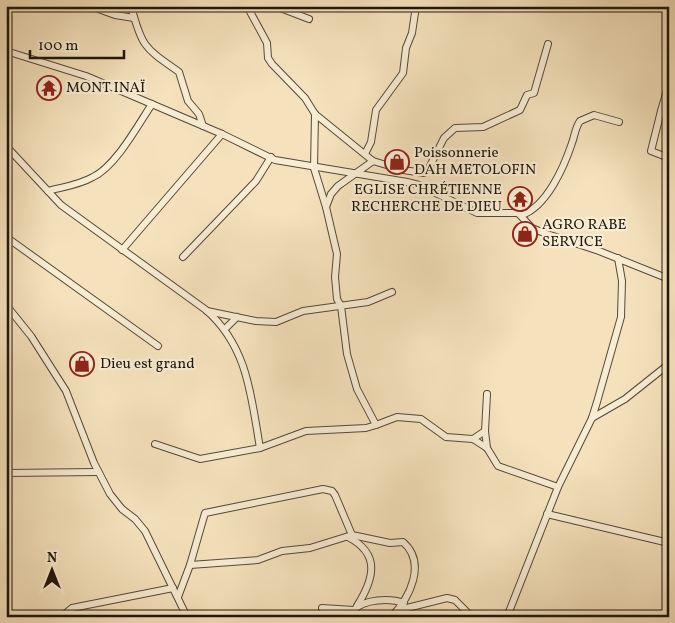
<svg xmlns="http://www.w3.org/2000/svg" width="675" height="623" font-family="Vollkorn,serif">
<rect width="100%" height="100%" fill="#f5e2bc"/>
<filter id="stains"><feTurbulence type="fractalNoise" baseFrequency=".004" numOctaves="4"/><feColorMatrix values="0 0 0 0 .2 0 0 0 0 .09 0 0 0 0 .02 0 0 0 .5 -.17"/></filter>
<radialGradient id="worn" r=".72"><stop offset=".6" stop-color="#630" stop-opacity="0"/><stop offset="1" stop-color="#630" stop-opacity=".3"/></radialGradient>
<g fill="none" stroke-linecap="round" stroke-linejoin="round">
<defs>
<g id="street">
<path d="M90,6L115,15L134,18"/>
<path d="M131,6C142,48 145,48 179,72L188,101L199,114L203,126"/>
<path d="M247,6L267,43L268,58L272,64L305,98L315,114L373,161"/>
<path d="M275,6L309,19"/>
<path d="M548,44L534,93L527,95L520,110L483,127L455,128L444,138L428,170L424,173L403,170L373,161L338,186L331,194L326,207L337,254L335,277L337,299L341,306L347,354L357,389L376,425L397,417L421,419L446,437L473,439L487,448L498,466L558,487"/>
<path d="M6,51L86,76L222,134L275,160L407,182L419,185L477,213H518L532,228L544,233L599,251L669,279"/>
<path d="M669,83L661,111L669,114"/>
<path d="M661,111L651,151L669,158"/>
<path d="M315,114L314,168L326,207"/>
<path d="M6,146L61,205L206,310C248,347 251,396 260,448"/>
<path d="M365,154L371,142L376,110L403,73L406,48L412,33L416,6"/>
<path d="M48,191C63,187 79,185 93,177C116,166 138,125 152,104"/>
<path d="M522,215C547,206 564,167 572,143C575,135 575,128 580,121L594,115L619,122"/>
<path d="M6,237L158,346"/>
<path d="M122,250L222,134"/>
<path d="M183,257L256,181L271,157"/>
<path d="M6,305L31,336L66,391L94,463L110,494L122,509L135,519L145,531L187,617"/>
<path d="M207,311L256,321L276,322L303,311L368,302L392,292"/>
<path d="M225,329L237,317"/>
<path d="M592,418L625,399L669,364"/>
<path d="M485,431L487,448"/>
<path d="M473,439L485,431L487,394"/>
<path d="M155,444L200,459L260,448L306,431L366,428L376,425"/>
<path d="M6,473L98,472"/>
<path d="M547,514L669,543"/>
<path d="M348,537C381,554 374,579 357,606"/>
<path d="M190,565L258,560L282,551L310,548L352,535"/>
<path d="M178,597L190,565L205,513L323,489L332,491L335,495L352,535L390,543L403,542C427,563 410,598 391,617"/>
<path d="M322,608L354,610C364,599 390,598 404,603"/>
<path d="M399,610L447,598L455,600L472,617"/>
<path d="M66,617L67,612L72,608L173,588"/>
<path d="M507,617L558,487L592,418L597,402L621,317L622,281L618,258"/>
</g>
</defs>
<use href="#street" stroke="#544939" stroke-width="8"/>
<use href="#street" stroke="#f8ecd3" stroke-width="6"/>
</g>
<defs>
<symbol id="temple-ring" viewBox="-11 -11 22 22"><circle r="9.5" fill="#f8ecd3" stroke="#8f2418" stroke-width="1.5"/><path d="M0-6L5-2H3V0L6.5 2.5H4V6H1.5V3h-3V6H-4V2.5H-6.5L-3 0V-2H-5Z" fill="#8f2418"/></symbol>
<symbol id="shop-ring" viewBox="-11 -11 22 22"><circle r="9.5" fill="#f8ecd3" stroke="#8f2418" stroke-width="1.5"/><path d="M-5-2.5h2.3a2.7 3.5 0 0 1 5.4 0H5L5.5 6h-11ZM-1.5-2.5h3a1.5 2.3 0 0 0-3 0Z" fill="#8f2418"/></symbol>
</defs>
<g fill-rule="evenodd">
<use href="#temple-ring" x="35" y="74" width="28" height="28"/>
<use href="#shop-ring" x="383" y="148" width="28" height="28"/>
<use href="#temple-ring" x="506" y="185" width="28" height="28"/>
<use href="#shop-ring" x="511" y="220" width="28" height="28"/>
<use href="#shop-ring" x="68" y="350" width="28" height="28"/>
</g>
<g text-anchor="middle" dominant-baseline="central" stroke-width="4.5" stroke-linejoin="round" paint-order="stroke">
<g font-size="15" fill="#1e160d" stroke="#f8ecd3" text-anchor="start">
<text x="66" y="88">MONT INAÏ</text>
<text x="414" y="153">Poissonnerie<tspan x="414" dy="17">DAH METOLOFIN</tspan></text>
<text x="502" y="190" text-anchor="end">EGLISE CHRÉTIENNE<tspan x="502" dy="17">RECHERCHE DE DIEU</tspan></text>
<text x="542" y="225">AGRO RABE<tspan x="542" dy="17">SERVICE</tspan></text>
<text x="100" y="364">Dieu est grand</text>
</g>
</g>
<rect width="675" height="623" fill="none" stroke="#f5e2bc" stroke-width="25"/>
<rect x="8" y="8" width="660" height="608" fill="none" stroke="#1e160d" stroke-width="2.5"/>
<rect x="12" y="12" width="650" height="598" fill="none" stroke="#1e160d"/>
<g transform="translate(52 570)" stroke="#f8ecd3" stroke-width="4" paint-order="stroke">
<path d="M0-4L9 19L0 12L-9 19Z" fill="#1e160d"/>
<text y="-8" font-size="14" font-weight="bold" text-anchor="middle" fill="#1e160d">N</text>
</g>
<path d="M30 50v8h94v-8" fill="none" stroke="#1e160d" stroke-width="2.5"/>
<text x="38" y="50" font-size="15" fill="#1e160d" stroke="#f8ecd3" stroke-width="4" paint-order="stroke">100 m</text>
<rect width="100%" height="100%" filter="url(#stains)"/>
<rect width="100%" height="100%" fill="url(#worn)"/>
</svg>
